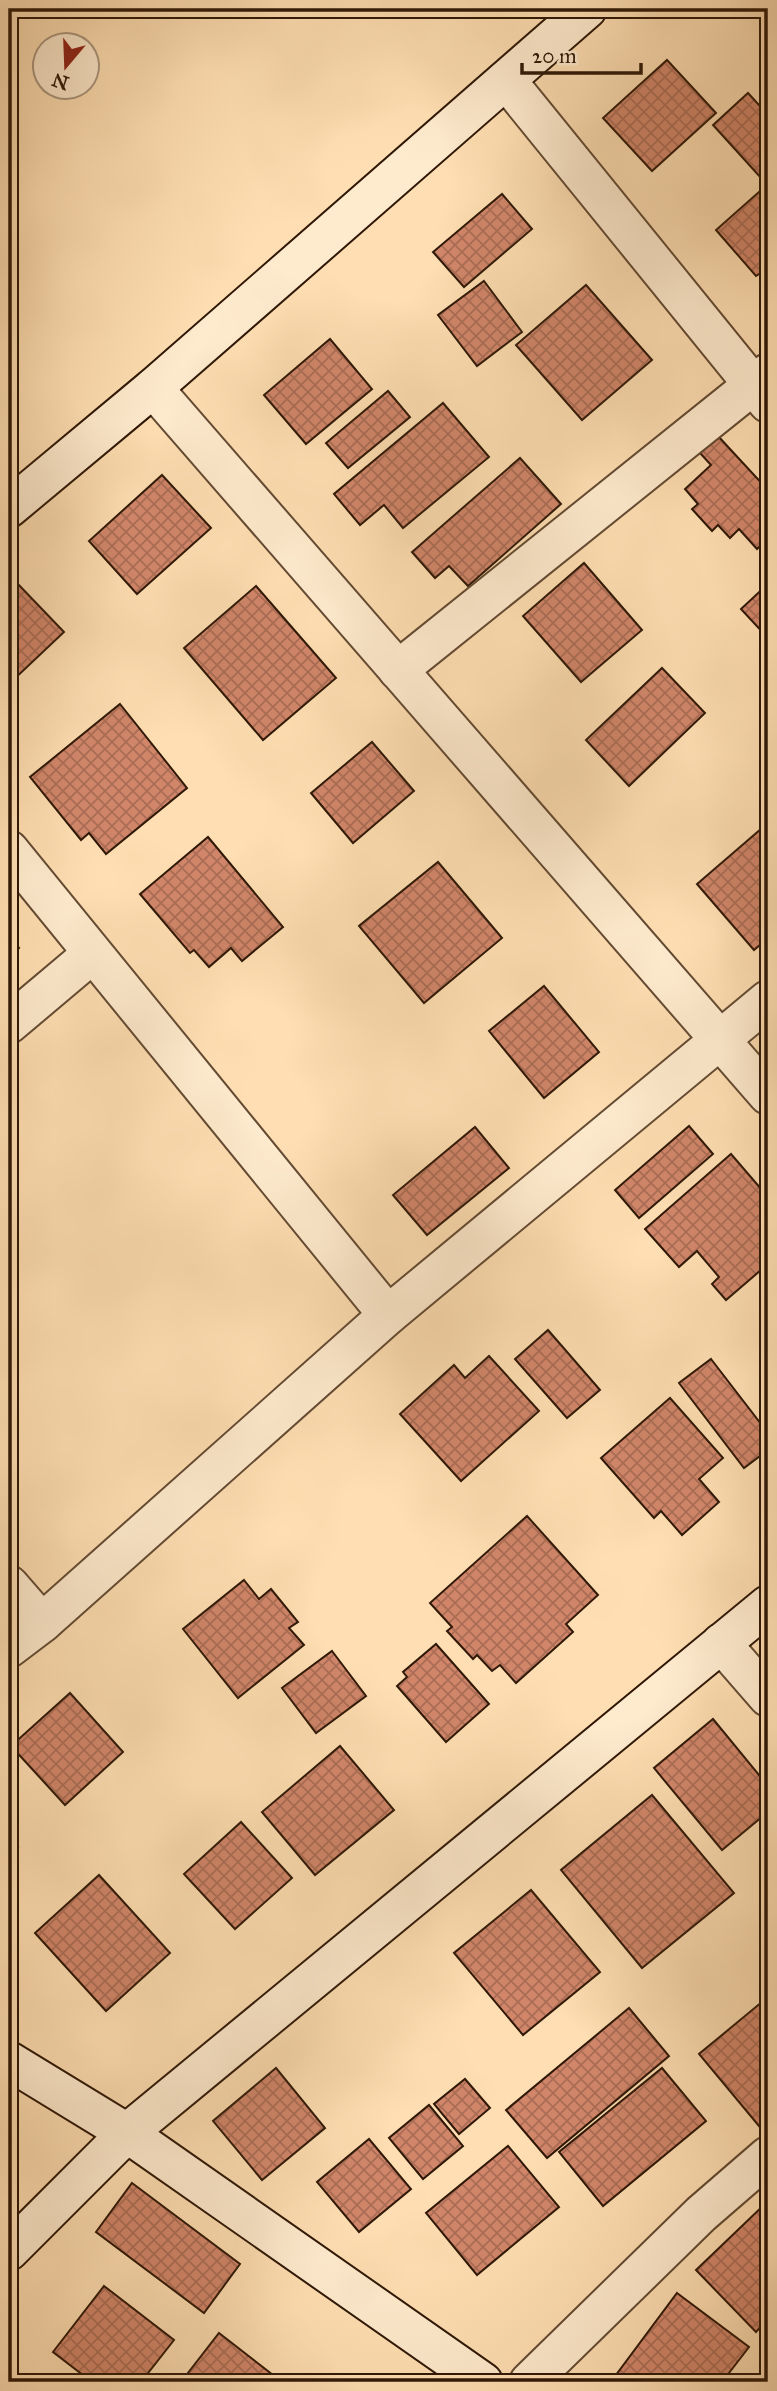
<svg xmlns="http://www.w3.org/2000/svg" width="777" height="2391" font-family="'IM FELL Great Primer',serif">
<defs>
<pattern id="building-cross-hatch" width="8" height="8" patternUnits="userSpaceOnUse" patternTransform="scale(1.75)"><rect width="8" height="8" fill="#d1866a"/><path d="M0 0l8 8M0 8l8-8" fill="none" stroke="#aa6d55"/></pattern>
</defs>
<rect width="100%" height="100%" fill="#fedeb2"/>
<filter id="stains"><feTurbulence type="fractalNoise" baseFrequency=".00286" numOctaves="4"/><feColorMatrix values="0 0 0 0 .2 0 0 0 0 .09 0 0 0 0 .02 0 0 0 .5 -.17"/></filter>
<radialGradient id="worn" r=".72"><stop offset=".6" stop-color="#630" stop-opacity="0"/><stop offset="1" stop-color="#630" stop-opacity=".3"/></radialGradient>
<g fill="url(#building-cross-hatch)" stroke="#2f1807" stroke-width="2">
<path d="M667,60L716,113L652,171L603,118Z"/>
<path d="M748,93L768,115V173L762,179L713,125Z"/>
<path d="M768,184V268L756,276L716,230Z"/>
<path d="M502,194L532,229L464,287L433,252Z"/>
<path d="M484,281L522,332L477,366L438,315Z"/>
<path d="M586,285L652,360L582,420L516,345Z"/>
<path d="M330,339L372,389L306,444L264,395Z"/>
<path d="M388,391L410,417L348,468L326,443Z"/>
<path d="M443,403L489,457L403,528L384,505L360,525L334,494Z"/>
<path d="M718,436L768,490V539L757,549L739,529L730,538L718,525L712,531L692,509L698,504L685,489L711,465L700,453Z"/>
<path d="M520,458L561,504L468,586L449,566L435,578L412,552Z"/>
<path d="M162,475L211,528L137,594L89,541Z"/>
<path d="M584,563L642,630L581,682L523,616Z"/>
<path d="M16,582L64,632L9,684V589Z"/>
<path d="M768,584V638L741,609Z"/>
<path d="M256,586L336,678L263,740L184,648Z"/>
<path d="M662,668L705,713L629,786L586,740Z"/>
<path d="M120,704L187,788L106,854L89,833L81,840L30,777Z"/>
<path d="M372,742L414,791L353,843L311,793Z"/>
<path d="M768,823V938L754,950L697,884Z"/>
<path d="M208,837L283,927L242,961L231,948L209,967L194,950L190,953L140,894Z"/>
<path d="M438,862L502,938L424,1003L359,926Z"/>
<path d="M9,937L19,948L9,957Z"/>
<path d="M544,986L599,1052L544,1098L489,1031Z"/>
<path d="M689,1126L713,1154L639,1218L615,1190Z"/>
<path d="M475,1127L509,1168L427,1235L393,1195Z"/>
<path d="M731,1154L768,1197V1264L726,1300L712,1284L719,1277L697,1251L679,1267L645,1229Z"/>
<path d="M548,1330L600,1390L567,1418L515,1359Z"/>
<path d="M489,1356L539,1411L461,1481L400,1414L454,1365L465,1378Z"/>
<path d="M711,1359L768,1433V1450L744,1468L679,1383Z"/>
<path d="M670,1398L723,1458L699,1479L719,1502L682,1535L661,1511L654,1518L601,1458Z"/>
<path d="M527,1516L598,1595L566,1624L573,1632L516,1683L500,1665L492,1671L477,1655L473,1659L447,1631L452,1627L430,1603Z"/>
<path d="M244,1580L259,1599L271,1589L298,1622L289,1628L304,1645L238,1698L183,1629Z"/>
<path d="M436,1644L489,1704L446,1742L397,1686L407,1677L403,1672Z"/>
<path d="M332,1651L366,1696L316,1733L282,1688Z"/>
<path d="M70,1693L123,1752L65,1805L11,1746Z"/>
<path d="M713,1719L768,1786V1812L722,1850L654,1768Z"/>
<path d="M340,1746L394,1810L315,1875L262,1812Z"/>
<path d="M652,1795L734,1893L642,1968L561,1870Z"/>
<path d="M241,1822L292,1878L235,1929L184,1874Z"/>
<path d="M9,1837L18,1847L9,1855Z"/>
<path d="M99,1875L170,1953L106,2011L35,1933Z"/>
<path d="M531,1890L600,1972L523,2035L454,1953Z"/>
<path d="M768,1997V2118L759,2126L699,2054Z"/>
<path d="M629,2008L669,2056L547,2158L506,2110Z"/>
<path d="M276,2068L325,2128L262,2180L213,2121Z"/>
<path d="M662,2068L706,2121L603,2206L559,2152Z"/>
<path d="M465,2079L490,2108L459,2134L434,2104Z"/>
<path d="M429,2105L463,2146L423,2179L389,2138Z"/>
<path d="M369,2139L411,2189L359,2232L317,2182Z"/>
<path d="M508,2146L559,2207L477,2275L426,2213Z"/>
<path d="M132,2183L240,2264L204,2313L96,2232Z"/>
<path d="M768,2201V2319L756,2332L696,2270Z"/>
<path d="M104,2286L174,2340L141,2382H92L53,2352Z"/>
<path d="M677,2293L749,2347L722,2382H618L613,2379Z"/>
<path d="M219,2333L282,2382H181Z"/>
</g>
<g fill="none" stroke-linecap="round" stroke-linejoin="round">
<defs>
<g id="street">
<path d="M506,80L768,403"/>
<path d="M153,388L768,1095"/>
<path d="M398,670L768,373"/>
<path d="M9,850L388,1315"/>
<path d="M9,1024L92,954"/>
<path d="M9,1585L42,1623"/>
<path d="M721,1643L768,1697"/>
<path d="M9,1648L42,1623L388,1315L768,1000"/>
<path d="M529,2382L701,2214L768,2156"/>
</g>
<g id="secondary">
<path d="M9,508L153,388L587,9"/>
<path d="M9,2061L127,2133L483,2382"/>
<path d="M9,2251L127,2133L768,1605"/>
</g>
</defs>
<use href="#street" stroke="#634a32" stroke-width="42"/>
<use href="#secondary" stroke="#2f1807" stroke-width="42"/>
<use href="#street" stroke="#feeacd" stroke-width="38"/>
<use href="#secondary" stroke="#feeacd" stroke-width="38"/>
</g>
<rect width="777" height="2391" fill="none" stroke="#fedeb2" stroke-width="35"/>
<rect x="10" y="10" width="756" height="2370" fill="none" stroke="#2f1807" stroke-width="3.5"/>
<rect x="18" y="18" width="742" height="2356" fill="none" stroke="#2f1807" stroke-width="2"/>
<g transform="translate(66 66) rotate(199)"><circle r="33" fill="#feeacd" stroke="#ab967e" stroke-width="2"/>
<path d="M0-5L12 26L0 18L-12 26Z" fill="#8f2418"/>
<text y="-10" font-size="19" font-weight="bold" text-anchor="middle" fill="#2f1807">N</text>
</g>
<path d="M522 63v10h119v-10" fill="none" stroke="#2f1807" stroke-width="3.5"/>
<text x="532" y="63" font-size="21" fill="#2f1807" stroke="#feeacd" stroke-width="5" paint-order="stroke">20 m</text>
<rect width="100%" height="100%" filter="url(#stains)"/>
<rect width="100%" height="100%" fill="url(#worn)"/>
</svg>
